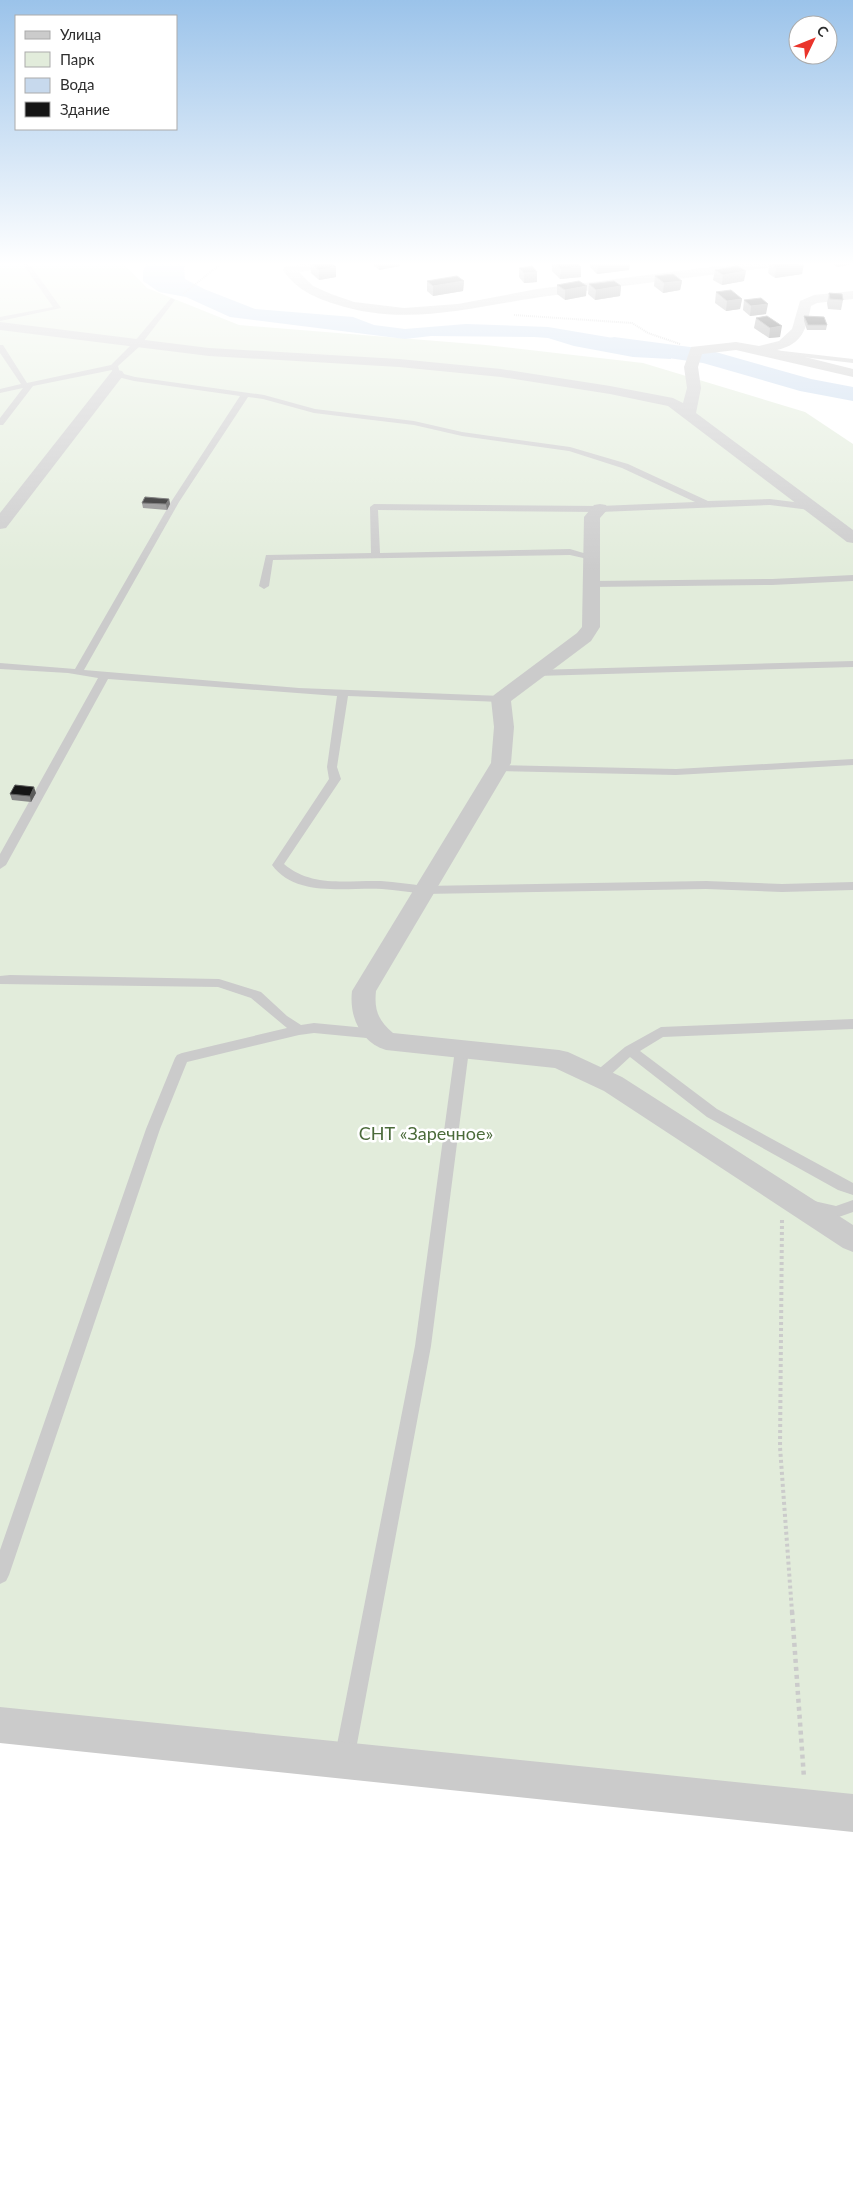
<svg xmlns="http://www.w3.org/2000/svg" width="853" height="2212" font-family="Lato,sans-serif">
<rect width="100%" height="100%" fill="#fff"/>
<path fill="#e2ecdb" d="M0,263H123L147,288L239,325L486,345L643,363L805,412L853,444V1809L0,1725Z"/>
<path fill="#c7d9ed" d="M147,263H187L184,268L185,279L204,289L255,309L353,317L374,325L405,329L466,324L548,327L625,340L671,352V359L633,357L574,346L548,338L534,337L431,336L405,339L230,317L186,297L159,292L143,281V271Z"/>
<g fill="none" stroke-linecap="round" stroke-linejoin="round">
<path fill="#c7d9ed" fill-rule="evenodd" d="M614,337L705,349L811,379L853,387V401L800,391L703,363L606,349L603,344L606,339Z"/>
<g stroke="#cbcbcb" stroke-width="2" stroke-dasharray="1 1" stroke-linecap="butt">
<path d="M183,294L222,263"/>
<path d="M514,315L632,323L648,333L680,344"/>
</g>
<path stroke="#cbcbcb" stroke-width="4" stroke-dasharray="3 3" stroke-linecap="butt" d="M782,1220L780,1447L792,1612"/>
<path stroke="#cbcbcb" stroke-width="4.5" stroke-dasharray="4 4" stroke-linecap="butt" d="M792,1611L804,1778"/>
<g fill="#cbcbcb" fill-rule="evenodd">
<path d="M22,263H29L61,308L0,321V317L53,307Z"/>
<path d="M171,298L175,300L140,346L118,366L120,373L135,377L264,395L315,409L414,421L462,432L570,447L628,464L708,501L770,499L810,504L814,507L810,510L770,505L600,512L378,510L380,553L570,549L597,557L592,560L570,555L273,560L269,586L264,589L259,586L266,555L371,553L370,507L374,504L600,506L695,502L622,468L569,451L462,436L414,425L314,413L263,399L248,397L179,502L84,670L299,688L501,696L506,699L501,702L348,696L337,767L341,779L284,864C312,888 348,880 381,881C396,882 410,884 424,886L706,881L782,884L853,882V890L782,892L706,889L424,894C410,892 396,890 382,889C347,887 296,898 272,865L329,779L327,767L337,696L108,679L6,865L0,869V854L98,678L68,673L0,669V663L75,669L171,502L240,396L134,381L114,376L112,370L33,386L3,425H0V418L23,388L0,393V389L21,384L0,353V345H3L27,383L111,365L134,342Z"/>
<path d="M774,350L853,359V363L777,354H774Z"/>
<path d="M853,575V581L772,585L592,587L587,584L592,581L772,579Z"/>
<path d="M853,661V667L536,676L531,673L536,670Z"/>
<path d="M853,759V765L676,775L498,771L493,768L498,765L676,769Z"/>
<path d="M10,975L219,979L261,992L287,1016L301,1025L314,1023L377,1029L382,1031L384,1034L382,1037L377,1039L314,1033L299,1035L187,1062L160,1129L9,1575L6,1581L0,1584V1550L146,1129L175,1058L177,1055L182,1053L287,1028L251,998L218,987L0,984V976Z"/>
<path d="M853,1019V1029L663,1037L640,1051L717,1109L853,1183V1195L838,1190L707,1117L630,1057L604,1081H594L592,1077L601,1067L625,1047L661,1027Z"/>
<path d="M462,1045L467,1047L469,1050L431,1346L354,1760L351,1767L344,1770L337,1767L334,1760L415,1346L455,1050L457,1047Z"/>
<path d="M853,1200V1212L836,1218L809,1211L807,1207L809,1203L814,1201L836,1206Z"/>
</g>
<g fill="#cbcbcb" fill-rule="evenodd">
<path d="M306,263H336L330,267L299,272L313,286L331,294L354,302L404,308L458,304L537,289L742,263H780L774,267C701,276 629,285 556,295C481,304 410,329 335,304C313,297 296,289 283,270L284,267Z"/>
<path d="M853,291V299L817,303L811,306C806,329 803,344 777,350L853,369V377L736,350L702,354L698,367L701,388L696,413L853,530V543L847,542L668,406L610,394L501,377L399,367L209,356L0,330V322L209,348L399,359L501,369L610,386L673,398L683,403L687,388L684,367L691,347L736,342L759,346L779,341L792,329L800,301L814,295Z"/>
<path d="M117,370L122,371L124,374L122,377L6,528L0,529V513L112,371Z"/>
<path d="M600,504L606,505L608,509L600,518V627L591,641L511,701L514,727L511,763L376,991C374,1010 378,1020 393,1033L559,1050L568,1052L622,1077L853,1225V1252L843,1248L604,1091L555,1068L386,1050C360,1042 349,1016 352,991L491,763L494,727L491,699L494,695L577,633L582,627L584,517L594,505Z"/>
<path d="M0,1707L853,1794V1832L0,1743Z"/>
</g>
</g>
<g fill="#8a8a8a">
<path d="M310,263L336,267V277L319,280L311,273Z"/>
<path d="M373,263H400V266L379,270L373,265Z"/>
<path d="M552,263H577L581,277L560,279L552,271Z"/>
<path d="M590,263H630L629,270L597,274L590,267Z"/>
<path d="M770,263L802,274L775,278L768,273Z"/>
<path d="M831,263H849L848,265L837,267Z"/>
<path d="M519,268L537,272V282L524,283L519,277Z"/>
<path d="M715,270L744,281L722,285L713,280Z"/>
<path d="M655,276L682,281L680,290L663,293L654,286Z"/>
<path d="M427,281H464L463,291L433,296L427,291Z"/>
<path d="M589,284L621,286L620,296L595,300L588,294Z"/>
<path d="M557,285L586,296L565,300L557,294Z"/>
<path d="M716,292L742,299L740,309L726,311L715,303Z"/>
<path d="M829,293L843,300L841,310L828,309L827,303Z"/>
<path d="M744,300L766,314L750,316L743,310Z"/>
<path d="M767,316L780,337L769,338L754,328L756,318Z"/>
<path d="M804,316L827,325L826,330H807L804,321Z"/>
<path d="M169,499L170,504L167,510L143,508L142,503Z"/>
<path d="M36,793L31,802L12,800L10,794Z"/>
</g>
<g fill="#5b5b5b">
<path d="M379,263H400V266L379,270Z"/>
<path d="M608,263H630L629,270L597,274L598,264Z"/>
<path d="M838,263H849L848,265L837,267Z"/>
<path d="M804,264L802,274L775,278L776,268Z"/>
<path d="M336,267V277L319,280V270Z"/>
<path d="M581,267V277L560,279L561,269Z"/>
<path d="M746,271L744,281L722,285L723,275Z"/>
<path d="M537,272V282L524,283V273Z"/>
<path d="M464,281L463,291L433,296V286Z"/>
<path d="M682,281L680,290L663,293L664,283Z"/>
<path d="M587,286L586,296L565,300V290Z"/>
<path d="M621,286L620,296L595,300L596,290Z"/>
<path d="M742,299L740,309L726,311L727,301Z"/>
<path d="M768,304L766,314L750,316L751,306Z"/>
<path d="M782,326L780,337L769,338L770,328Z"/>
<path d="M169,499L170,504L167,510L166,504Z"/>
<path d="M34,787L36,793L31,802L30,796Z"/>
</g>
<g fill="#151515" stroke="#5b5b5b">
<path d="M311,263H332L336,267L319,270Z"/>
<path d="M554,263H577L581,267L561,269Z"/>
<path d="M770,263H802L804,264L776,268Z"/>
<path d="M532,266L537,272L524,273L519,268Z"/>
<path d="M737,266L746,271L723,275L715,270Z"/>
<path d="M673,274L682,281L664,283L655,276Z"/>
<path d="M457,276L464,281L433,286L427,281Z"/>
<path d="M579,281L587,286L565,290L557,285Z"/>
<path d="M614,281L621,286L596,290L589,284Z"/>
<path d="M731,290L742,299L727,301L716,292Z"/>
<path d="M829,293L842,294L843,300L830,299Z"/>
<path d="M761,298L768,304L751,306L744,300Z"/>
<path d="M767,316L782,326L770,328L756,318Z"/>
<path d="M804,316L824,317L827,325H808Z"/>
<path d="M145,497L169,499L166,504L142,503Z"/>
<path d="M15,785L34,787L30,796L10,794Z"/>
</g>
<linearGradient id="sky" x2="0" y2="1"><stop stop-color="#9bc3ea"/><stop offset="0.46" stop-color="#fff"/><stop offset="1" stop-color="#fff" stop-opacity="0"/></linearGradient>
<rect width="853" height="573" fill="url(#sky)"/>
<g text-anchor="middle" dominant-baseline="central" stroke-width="5" stroke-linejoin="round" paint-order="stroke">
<g font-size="18" fill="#4b6b3a" stroke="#fff">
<text x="426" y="1133">СНТ «Заречное»</text>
</g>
</g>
<rect x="15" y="15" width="162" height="115" fill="#ffffff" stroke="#ababab"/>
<rect x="25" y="31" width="25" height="8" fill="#cbcbcb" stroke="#ababab"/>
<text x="60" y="40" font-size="15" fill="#2e2e2e">Улица</text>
<rect x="25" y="52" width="25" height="15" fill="#e2ecdb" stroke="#ababab"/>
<text x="60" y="65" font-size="15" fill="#2e2e2e">Парк</text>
<rect x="25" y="78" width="25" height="15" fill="#c7d9ed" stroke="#ababab"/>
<text x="60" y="90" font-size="15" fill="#2e2e2e">Вода</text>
<rect x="25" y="102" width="25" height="15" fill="#151515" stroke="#ababab"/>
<text x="60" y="115" font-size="15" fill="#2e2e2e">Здание</text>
<g transform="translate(813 40) rotate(47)"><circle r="24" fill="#ffffff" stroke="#ababab"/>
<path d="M0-4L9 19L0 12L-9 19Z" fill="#ea342b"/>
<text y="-8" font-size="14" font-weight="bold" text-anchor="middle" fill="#2e2e2e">С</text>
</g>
</svg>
